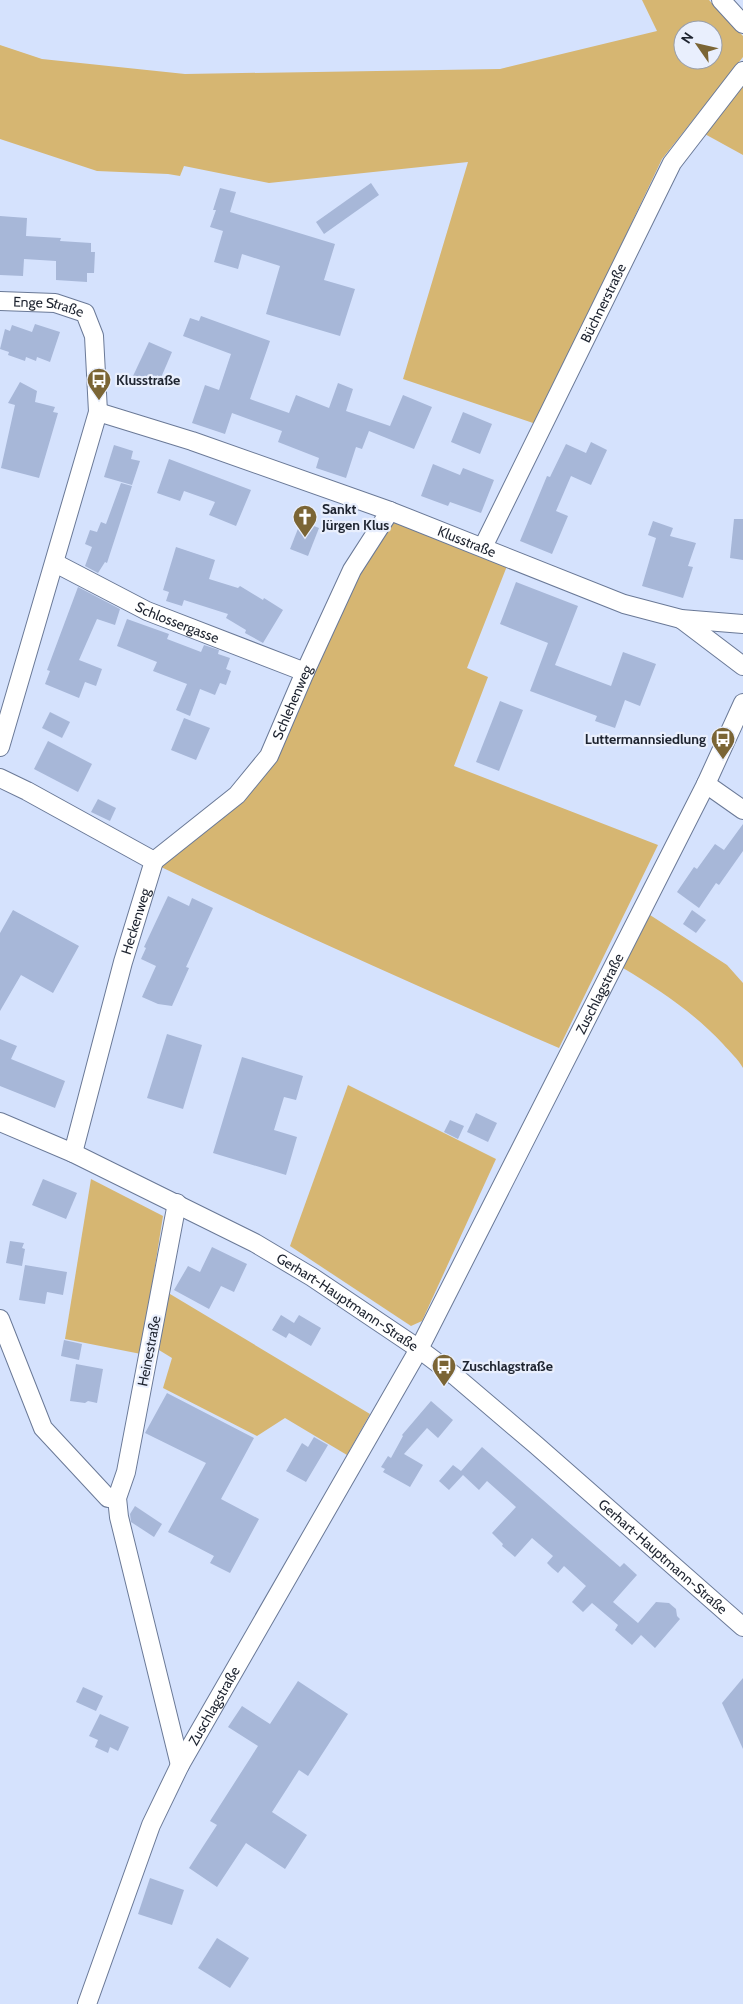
<svg xmlns="http://www.w3.org/2000/svg" width="743" height="2004" font-family="Cabin,sans-serif">
<rect width="100%" height="100%" fill="#d5e2fd"/>
<g fill="#d6b672" fill-rule="evenodd">
<path d="M642,0H709L743,36V57L662,159L536,424L403,379L468,162L269,183L184,166L180,176L168,174L97,171L0,139V45L42,59L185,74L500,69L657,31ZM683,30H713V60H683Z"/>
<path d="M743,84V155L703,133Z"/>
<path d="M392,519L507,566L467,668L488,677L454,766L658,845L559,1048C424,989 291,930 159,866L240,798L356,571Z"/>
<path d="M650,915L727,965L743,983V1068C738,1059 730,1052 723,1044C694,1013 660,990 623,968Z"/>
<path d="M348,1085L496,1159L422,1321L411,1326L290,1246Z"/>
<path d="M91,1179L163,1216L141,1354L65,1339Z"/>
<path d="M165,1291L370,1414L347,1455L285,1418L257,1436L163,1388L172,1358L154,1347Z"/>
</g>
<g fill="#a7b7d8">
<path d="M371,183L379,195L324,234L316,222Z"/>
<path d="M220,188L236,192L230,212L335,244L324,280L355,289L340,336L266,314L280,266L242,254L238,269L214,262L223,231L210,227L216,210H213Z"/>
<path d="M0,216L27,218L26,236L61,238L60,241L91,243V252H95L94,273H87V282L56,280V261L24,259L23,276L0,275Z"/>
<path d="M201,316L270,341L250,399L289,413L296,395L329,408L338,383L353,389L346,411L390,426L403,395L432,407L414,449L369,431L362,449L356,447L346,478L316,468L319,458L278,442L282,431L232,413L225,434L192,423L205,385L219,390L231,354L183,336L190,318L199,321Z"/>
<path d="M35,324L60,332L50,362L37,357L36,361L26,357L25,361L8,355L9,352L0,349L5,329L10,331L12,325L32,332Z"/>
<path d="M149,342L172,352L157,387L133,376Z"/>
<path d="M20,382L37,391L35,402L55,407L53,412L58,413L39,478L1,468L15,405L8,403Z"/>
<path d="M463,412L492,424L480,454L451,442Z"/>
<path d="M591,442L607,450L591,485L571,476L556,511L568,516L552,554L520,541L547,476L550,477L566,444L586,453Z"/>
<path d="M114,445L133,451L131,459L140,461L132,485L104,477Z"/>
<path d="M169,459L251,490L236,526L209,515L215,502L184,491L180,501L157,493Z"/>
<path d="M433,464L460,475L463,468L494,480L481,513L450,502L448,506L421,496Z"/>
<path d="M121,483L132,486L107,563L105,562L98,573L85,566L92,547L85,544L90,530L97,532L101,522L106,524Z"/>
<path d="M734,519H743V560L730,558Z"/>
<path d="M301,521L319,528L308,556L290,549Z"/>
<path d="M653,521L673,528L670,536L696,543L688,566L693,567L683,598L642,586L656,538L648,535Z"/>
<path d="M176,547L215,560L209,579L238,588L240,586L263,600L264,598L283,610L263,643L245,633L246,630L226,618L228,614L184,600L182,606L166,601L169,592L163,590Z"/>
<path d="M516,582L578,606L555,665L611,686L623,652L656,664L640,706L625,700L615,728L595,721L597,716L530,691L548,643L500,624Z"/>
<path d="M78,587L120,609L115,625L97,619L79,660L102,669L96,686L85,682L79,698L45,684L50,671L47,670Z"/>
<path d="M127,619L169,634L167,639L201,652L204,645L219,650L218,654L230,658L226,669L231,671L226,685L220,683L215,695L200,689L190,716L176,710L187,684L153,671L157,662L117,646Z"/>
<path d="M500,701L523,710L499,771L476,762Z"/>
<path d="M50,712L70,722L62,738L42,728Z"/>
<path d="M184,718L210,728L196,760L171,750Z"/>
<path d="M48,741L92,764L78,792L34,769Z"/>
<path d="M98,799L116,808L110,821L91,812Z"/>
<path d="M743,824V851L719,885L716,883L699,908L677,892L694,867L697,869L715,844L724,850Z"/>
<path d="M168,896L189,906L192,898L213,908L186,967L189,968L172,1006L158,1004L142,997L156,966L141,959L146,948L144,947Z"/>
<path d="M13,910L79,946L53,993L21,975L0,1011V933Z"/>
<path d="M692,910L706,920L696,933L683,924Z"/>
<path d="M167,1034L202,1045L183,1109L147,1098Z"/>
<path d="M0,1039L17,1046L11,1059L65,1081L55,1108L0,1086Z"/>
<path d="M242,1057L303,1076L296,1100L284,1097L274,1130L297,1137L286,1175L213,1153Z"/>
<path d="M476,1113L497,1123L488,1142L467,1132Z"/>
<path d="M450,1120L464,1126L458,1139L444,1132Z"/>
<path d="M43,1179L77,1193L66,1219L32,1205Z"/>
<path d="M10,1241L24,1243L22,1248L25,1249L22,1266L6,1263Z"/>
<path d="M212,1247L247,1264L234,1292L221,1286L209,1309L174,1290L188,1266L200,1272Z"/>
<path d="M25,1265L67,1272L63,1295L47,1292L45,1304L19,1300Z"/>
<path d="M281,1315L294,1323L299,1315L321,1328L311,1346L289,1333L286,1338L272,1330Z"/>
<path d="M64,1340L82,1344L79,1360L61,1356Z"/>
<path d="M76,1364L103,1369L97,1403L88,1401L85,1403L70,1401Z"/>
<path d="M167,1393L254,1438L221,1499L259,1519L230,1573L210,1563L214,1556L168,1532L206,1463L145,1433Z"/>
<path d="M431,1401L453,1420L438,1438L427,1428L404,1454L423,1465L410,1487L383,1472L385,1469L381,1467L388,1456L391,1458L403,1436L402,1435Z"/>
<path d="M314,1437L328,1445L306,1482L286,1471L302,1443L308,1447Z"/>
<path d="M482,1447L620,1567L624,1563L637,1575L613,1602L638,1623L656,1602L669,1603L676,1609L677,1616L680,1619L655,1648L641,1635L632,1645L615,1630L618,1625L592,1603L583,1612L572,1602L586,1586L564,1566L558,1573L552,1568L547,1563L553,1556L532,1538L515,1557L502,1546L503,1544L492,1533L516,1507L487,1481L479,1490L463,1475L449,1490L439,1481L453,1465L461,1471Z"/>
<path d="M135,1506L162,1524L154,1537L131,1522L130,1514Z"/>
<path d="M743,1678V1749L722,1703Z"/>
<path d="M298,1681L348,1714L308,1776L299,1770L272,1812L307,1835L285,1869L246,1843L217,1887L189,1868L217,1825L210,1821L258,1746L228,1727L242,1706L270,1724Z"/>
<path d="M83,1687L103,1696L96,1711L76,1702Z"/>
<path d="M100,1714L129,1727L118,1751L110,1747L108,1753L95,1747L98,1740L89,1736Z"/>
<path d="M150,1878L184,1890L172,1925L138,1914Z"/>
<path d="M217,1938L249,1958L230,1988L198,1968Z"/>
</g>
<g fill="none" stroke-linecap="round" stroke-linejoin="round">
<defs>
<g id="minor">
<path d="M721,0L743,24"/>
<path id="s1" d="M0,301L55,303L85,313L94,336L98,412L0,747"/>
<path id="s2" d="M98,412L192,441L390,511L624,604L681,619L743,624"/>
<path id="s3" d="M483,547L672,163L743,71"/>
<path id="s4" d="M55,563L147,611L305,672"/>
<path d="M681,619L743,666"/>
<path d="M0,778L27,791L154,861"/>
<path d="M706,784L743,810"/>
<path id="s5" d="M154,861L237,795L269,756L305,672L352,570L390,511"/>
<path id="s6" d="M0,1122L73,1153L255,1243L312,1277L419,1349L455,1376L536,1445L743,1627"/>
<path id="s7" d="M73,1153L123,962L154,861"/>
<path d="M177,1203L126,1472L117,1498L119,1517L180,1765"/>
<path d="M0,1319L43,1428L108,1498H117"/>
<path id="s8" d="M87,2004L151,1825L180,1765L419,1349L706,784L743,703"/>
</g>
</defs>
<use href="#minor" stroke="#6a7997" stroke-width="20"/>
<use href="#minor" stroke="#fff" stroke-width="18"/>
</g>
<defs>
<symbol id="bus-pin" viewBox="-11 -11 22 30"><path d="M0 17L-7.5 6A9.5 9.5 0 1 1 7.5 6Z" fill="#7b6535" stroke="#e9effd"/><path d="M-5-6H5V4H4V6H2V4H-2V6H-4V4H-5ZM-3.5-4V0h7V-4ZM-3.5 1.2v1.5H-2V1.2ZM2 1.2v1.5H3.5V1.2Z" fill="#fff"/></symbol>
<symbol id="church-pin" viewBox="-11 -11 22 30"><path d="M0 17L-7.5 6A9.5 9.5 0 1 1 7.5 6Z" fill="#7b6535" stroke="#e9effd"/><path d="M-1.2-6h2.4v3.5h3.3v2.4h-3.3V6h-2.4V-.1h-3.3v-2.4h3.3Z" fill="#fff"/></symbol>
</defs>
<g fill-rule="evenodd">
<use href="#bus-pin" x="85" y="366" width="28" height="38"/>
<use href="#church-pin" x="291" y="503" width="28" height="38"/>
<use href="#bus-pin" x="709" y="725" width="28" height="38"/>
<use href="#bus-pin" x="430" y="1352" width="28" height="38"/>
</g>
<g text-anchor="middle" dominant-baseline="central" stroke-width="4.5" stroke-linejoin="round" paint-order="stroke">
<g font-size="14" fill="#1e2430" stroke="#e9effd">
<text stroke="none"><textPath href="#s3" startOffset="272">Büchnerstraße</textPath></text>
<text stroke="none"><textPath href="#s1" startOffset="49">Enge Straße</textPath></text>
<text stroke="none"><textPath href="#s2" startOffset="391">Klusstraße</textPath></text>
<text stroke="none"><textPath href="#s4" startOffset="136">Schlossergasse</textPath></text>
<text stroke="none"><textPath href="#s5" startOffset="215">Schlehenweg</textPath></text>
<text stroke="none"><textPath href="#s7" startOffset="240">Heckenweg</textPath></text>
<text stroke="none"><textPath href="#s8" startOffset="1135">Zuschlagstraße</textPath></text>
<text stroke="none"><textPath href="#s6" startOffset="392">Gerhart-Hauptmann-Straße</textPath></text>
<text transform="translate(149 1351) rotate(-79)">Heinestraße</text>
<text stroke="none"><textPath href="#s6" startOffset="798">Gerhart-Hauptmann-Straße</textPath></text>
<text stroke="none"><textPath href="#s8" startOffset="325">Zuschlagstraße</textPath></text>
</g>
<g font-size="14" font-weight="bold" fill="#1e2430" stroke="#e9effd" text-anchor="start">
<text x="116" y="380">Klusstraße</text>
<text x="322" y="509">Sankt<tspan x="322" dy="16">Jürgen Klus</tspan></text>
<text x="706" y="739" text-anchor="end">Luttermannsiedlung</text>
<text x="462" y="1366">Zuschlagstraße</text>
</g>
</g>
<g transform="translate(698 45) rotate(304)"><circle r="24" fill="#e9effd" stroke="#989eab"/>
<path d="M0-4L9 19L0 12L-9 19Z" fill="#7b6535"/>
<text y="-8" font-size="14" font-weight="bold" text-anchor="middle" fill="#1e2430">N</text>
</g>
</svg>
